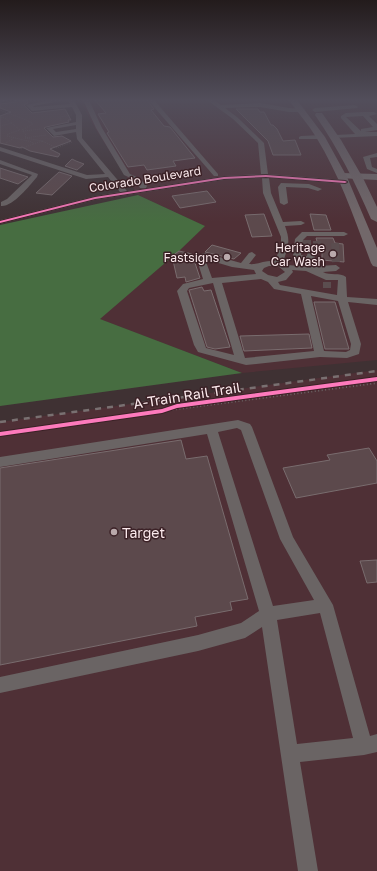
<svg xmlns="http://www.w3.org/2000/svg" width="377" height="871" font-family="'Golos Text',sans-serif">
<rect width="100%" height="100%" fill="#3f3133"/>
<g fill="#4f3036">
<path d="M80,100H377V360L242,373L99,319L179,251L204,226L138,195L96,130Z"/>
<path d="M377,370V871H0V422Z"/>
</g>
<path fill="#476d41" d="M138,195L205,226L179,251L100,319L242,373L0,406V225Z"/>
<g fill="#5c494c" stroke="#796c6e">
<path d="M15,100H27L28,103L24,105L32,113L65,109L71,120H68L69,122L46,127L44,128L53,137L62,136L71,141L50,149L60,154L58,157L30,151L22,147L20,148L0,143V116L11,112L0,108V104L16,102Z"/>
<path d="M95,100H147L154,109L151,110L164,126L170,127L195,158L173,161L176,166L147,170L144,165L128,167L107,133L109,132L98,114L106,113Z"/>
<path d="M236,109H258L260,112H264L271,125H273L277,129L283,141L295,140L301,155H273L268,141Z"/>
<path d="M72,159L76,161L84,164L77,170L65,166Z"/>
<path d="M0,168L28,177L18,184L0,178Z"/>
<path d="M59,172L72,176L52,195L36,193Z"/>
<path d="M207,191L216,202L180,208L172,196Z"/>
<path d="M264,214L272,236L252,237L245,215Z"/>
<path d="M310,214L326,215L331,230H314Z"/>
<path d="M316,238H333L335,243L343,244L344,262L322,260V248H319Z"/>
<path d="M212,245L241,253L234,259L205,252Z"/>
<path d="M179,251L192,254L200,278L186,282L185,277L177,278L172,256Z"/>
<path d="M202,287L204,291L211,290L230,347L215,349L207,347L189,290Z"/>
<path d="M314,302H335L349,349H325Z"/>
<path d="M309,334L312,348L244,351L240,336Z"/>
<path d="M181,440L186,459L207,456L248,599L230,602L232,610L195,617L197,626L0,665V468Z"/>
<path d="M369,448L377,461V483L296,498L283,468L330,460L327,455Z"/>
<path d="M377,560V582L367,583L360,561Z"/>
</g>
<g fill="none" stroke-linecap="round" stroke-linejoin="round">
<g stroke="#5b4d4f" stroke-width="8" stroke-dasharray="8 4" stroke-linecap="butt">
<path d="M307,240V247"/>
<path d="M317,241V248"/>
<path d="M335,243L336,262"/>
<path d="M327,282V288"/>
</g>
<g stroke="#6c6566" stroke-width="1" stroke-dasharray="0.5 1.5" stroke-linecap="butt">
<path d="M0,110C7,113 29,120 33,124L22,130L26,135L25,138L43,141L33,144L32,142L7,136L8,134L20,130L5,118L0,117"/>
<path d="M61,121L60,117L72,115"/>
<path d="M0,126L12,123"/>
<path d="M23,131L41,129"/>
<path d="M25,138L46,135"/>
<path d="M42,141L57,148L72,142"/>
<path d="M6,143L14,138"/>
<path d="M21,149L33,144"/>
</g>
<path stroke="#6c6566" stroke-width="2" stroke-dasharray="1 2.5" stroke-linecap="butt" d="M162,411L377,383"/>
<g fill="#6a6464" fill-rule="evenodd">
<path d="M0,100H6L0,103Z"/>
<path d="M51,100H67L33,106L34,107L70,104L68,100H74L82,115V138L127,191L224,176L261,174L258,143L233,119L207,100H214L221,105L260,103L289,108L304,109L305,110L302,112H289L260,107L225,108L237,117L264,143L268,174L345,180L349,182L345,184L269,178L271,193L283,222L301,221L305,223L301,225L285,226C291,242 288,247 283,262L288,265L309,267L307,262L294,258L293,256L295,239L302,232H344L348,234L344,236H307L303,240L301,255L307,256L309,245H315V261L318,266L336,265L340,268L336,271L323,272C330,276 340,272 346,277L347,297L377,299V305L348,302L361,344L359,354L347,358L320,357L246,365L198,352L194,345L177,291L183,284L203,279L196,257L197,255L205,253L241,263L249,253L252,252L256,255L249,264C258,265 265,260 275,261L281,245V237L263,193L262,178L224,180L95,200L0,224V220L95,196L120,192L108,177L86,179L0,151V147L87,175L105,174L77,139L76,132L54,136L46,128L76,122V115L72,107L32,111L26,105ZM76,125V129L56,132L53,129ZM205,259L232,267L254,270L256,274L212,278ZM269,266H278L285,272L277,277L268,275L262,271L264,268ZM292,270L306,271L326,280H338L337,295L280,285L278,282L286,280L293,272ZM261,279L268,282L274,289L301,294L314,351L245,358L222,283ZM213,283L234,355L206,348L187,291L189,288ZM311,296L338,301L351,344L350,350L346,352L324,351Z"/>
<path d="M83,100H89L102,128L130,174L139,178L147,186L146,188H140L135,180L124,175L96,128Z"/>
<path d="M148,100H154L218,174V176H214Z"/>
<path d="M355,105L358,107L357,108L315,112L312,110L315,108Z"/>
<path d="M364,112H374L377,114L369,116L377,124V130L365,132H377V136L333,138L332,137L335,135L355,134L341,118V116L346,113ZM363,116L373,127L361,129V131L346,117Z"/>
<path d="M301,136L321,135L324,137L321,139H299V137Z"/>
<path d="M377,153V157L370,158L372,167L377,169V173L367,169L363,157Z"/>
<path d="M0,160L38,174L37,177C29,186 13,207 1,206V202L7,199L32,175L0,164Z"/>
<path d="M281,183L309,184L322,189L318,191L308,188L286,187L288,203L284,205L280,203L278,187Z"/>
<path d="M238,420L250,424L252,427L293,537L333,605L370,736L377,734V752L364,755L300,762L318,871H298L262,627L245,638L198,651L0,693V677L198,635L241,623L259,611L207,434L0,467V457ZM237,428L241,430L280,539L314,600L273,606L218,432ZM320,613L353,738L297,744L277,620Z"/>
</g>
<path fill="#756c6d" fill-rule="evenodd" d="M342,173L377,174V180L339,178L338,176L339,174Z"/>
<g fill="#72686a" fill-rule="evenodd">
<path d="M289,100H297L325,137L347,177L377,248V267L373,266L371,263C355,220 340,176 316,137C308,124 298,113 289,100Z"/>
<path d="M316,113H322L341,140L363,178L377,207V222L371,219C355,182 338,148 315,115Z"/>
</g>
<path stroke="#797071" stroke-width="2.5" stroke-dasharray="6 6" stroke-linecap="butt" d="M0,422L377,371"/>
<defs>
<g id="cycleway">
<path d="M266,175L345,181L347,182L345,183L266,177L224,179L95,199L0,223V221L95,197L224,177Z"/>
<path d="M377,377V381L177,408L162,413L0,436V432L162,409L177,404Z"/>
</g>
</defs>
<use href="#cycleway" stroke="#3b2126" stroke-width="2"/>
<use href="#cycleway" fill="#fd7abc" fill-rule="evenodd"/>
</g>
<linearGradient id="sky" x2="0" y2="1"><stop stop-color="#231b1c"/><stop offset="0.45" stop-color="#524e5b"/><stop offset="1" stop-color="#524e5b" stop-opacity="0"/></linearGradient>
<rect width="377" height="222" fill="url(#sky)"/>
<g fill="#b9a9ab" stroke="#3b2126" stroke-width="1.5">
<circle cx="333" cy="254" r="4"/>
<circle cx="227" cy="257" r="4"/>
<circle cx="114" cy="532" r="4"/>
</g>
<g text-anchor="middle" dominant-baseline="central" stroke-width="3" stroke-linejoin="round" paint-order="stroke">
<g font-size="12" fill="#fbe9ec" stroke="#3b2126">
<text transform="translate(145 179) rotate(-9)">Colorado Boulevard</text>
</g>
<g font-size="12" fill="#fbe9ec" stroke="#3b2126" text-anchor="end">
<text x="325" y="247">Heritage<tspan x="325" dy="14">Car Wash</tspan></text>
<text x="219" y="257">Fastsigns</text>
</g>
<g font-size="14" fill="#fbe9ec" stroke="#3b2126">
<text transform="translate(187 395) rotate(-9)">A-Train Rail Trail</text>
</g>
<g font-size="14" fill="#fbe9ec" stroke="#3b2126" text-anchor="start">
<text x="122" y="532">Target</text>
</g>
</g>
</svg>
